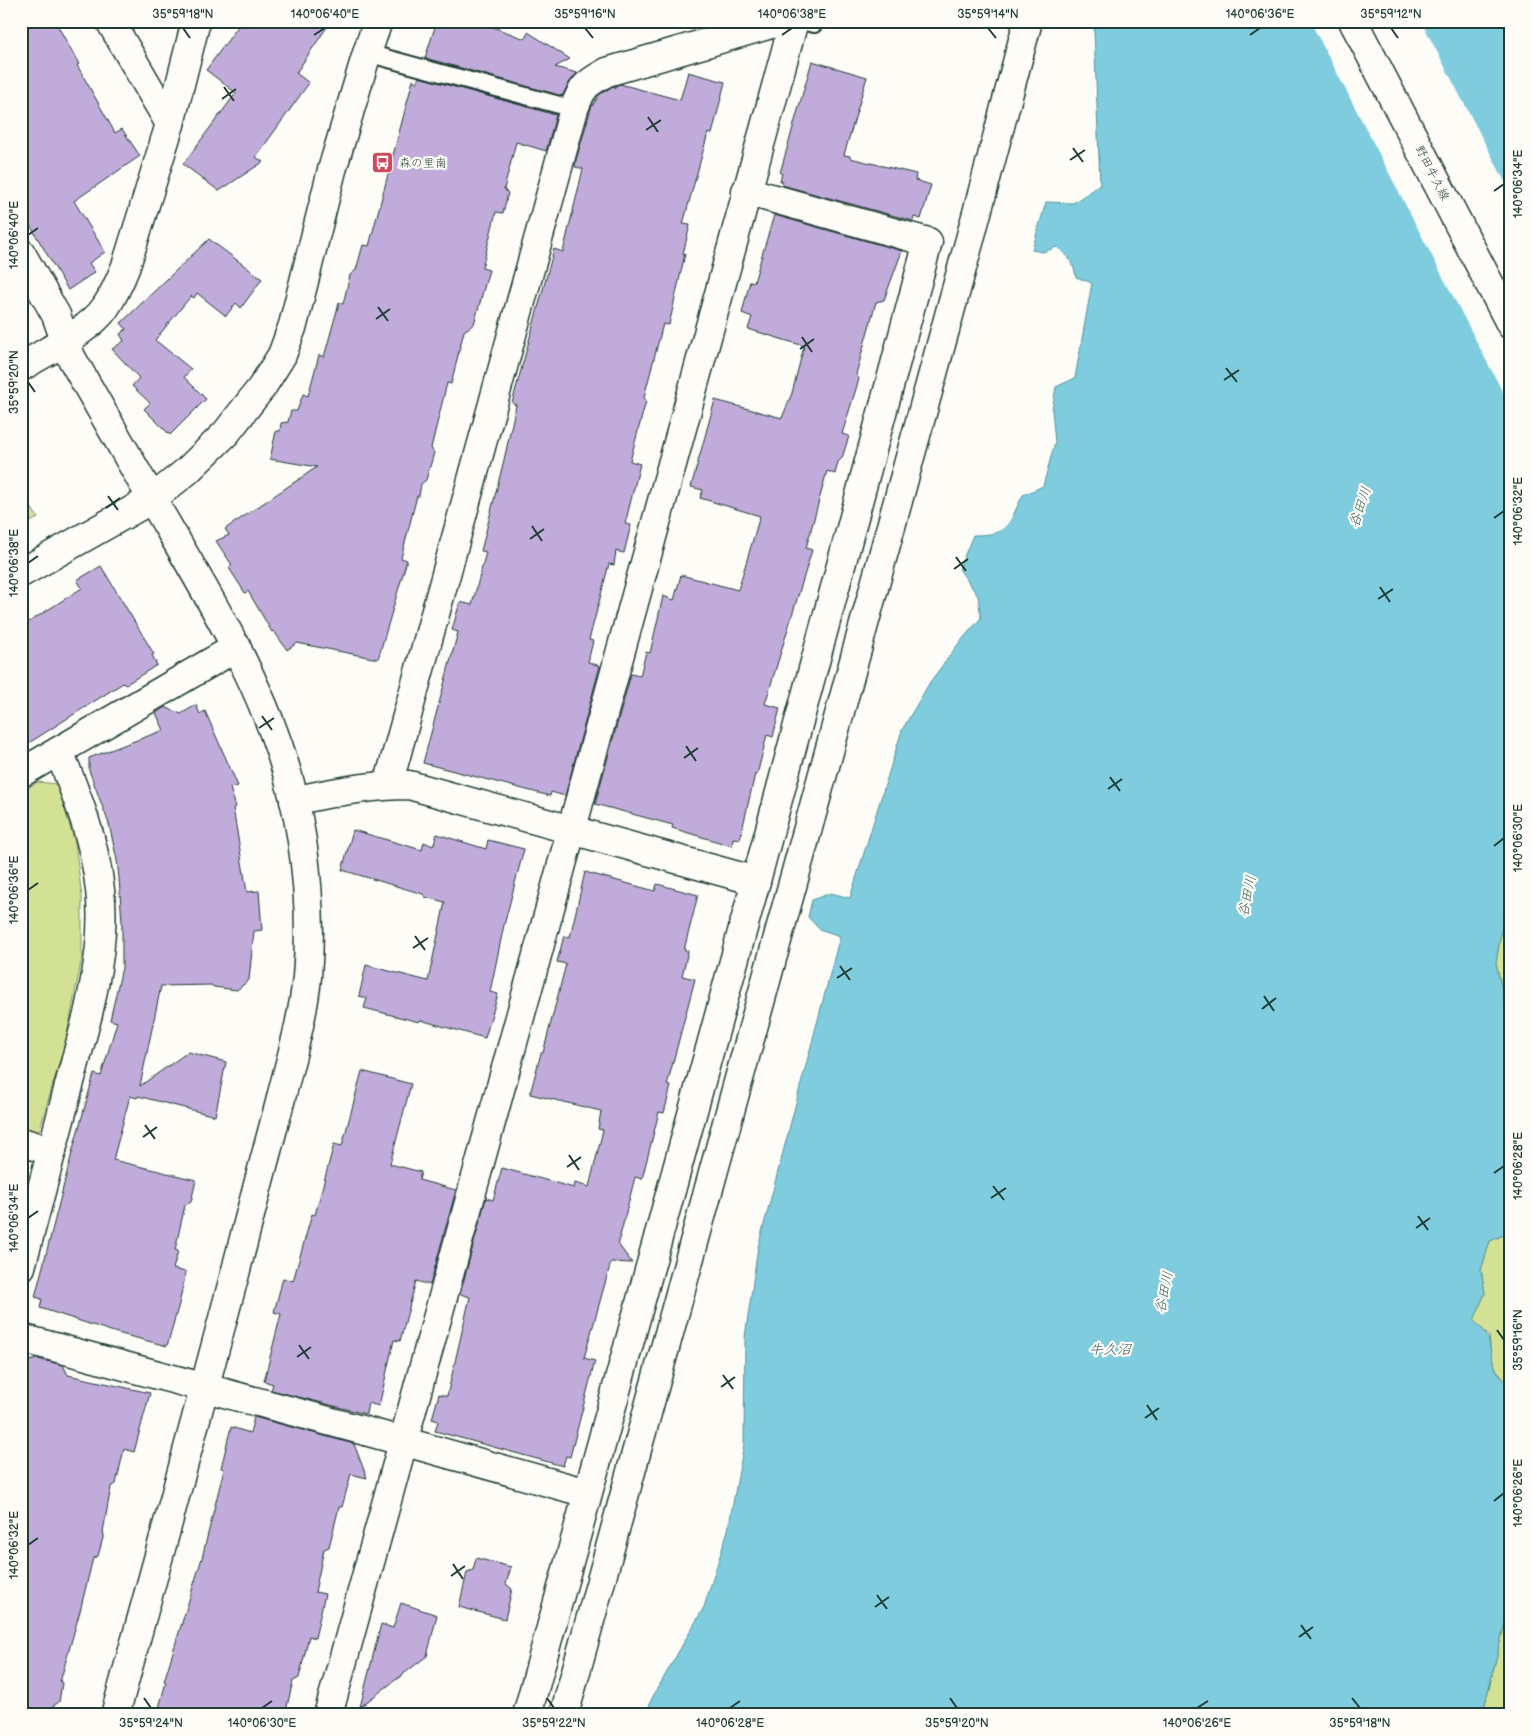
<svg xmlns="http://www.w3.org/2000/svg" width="1532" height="1736" font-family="'Balsamiq Sans','Klee One',sans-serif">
<rect width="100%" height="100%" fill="#fdfcf7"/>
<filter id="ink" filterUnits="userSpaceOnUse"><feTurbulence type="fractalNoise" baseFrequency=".02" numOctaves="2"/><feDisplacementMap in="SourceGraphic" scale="10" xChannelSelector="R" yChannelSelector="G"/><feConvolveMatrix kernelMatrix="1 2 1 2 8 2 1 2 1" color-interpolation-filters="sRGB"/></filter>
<g filter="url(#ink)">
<g fill="#d3e194" stroke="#798f64">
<path d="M21,491L38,518L21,527Z"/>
<path d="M38,782L57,784L75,843L82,897V957L66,1040L38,1135L21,1131V792Z"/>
<path d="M1509,882H1511V1032L1496,963Z"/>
<path d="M1506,1234H1511V1386L1509,1387L1496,1369L1491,1355L1489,1336L1473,1321L1485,1293L1481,1270L1490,1241Z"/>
<path d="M1508,1546L1511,1547V1715H1480L1485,1704L1511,1598Z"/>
</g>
<path fill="#7eccdd" stroke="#589399" d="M1097,21H1511V882H1509L1496,963L1511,1032V1234H1506L1490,1241L1481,1270L1485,1293L1474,1321C1495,1339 1486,1344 1495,1367C1498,1374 1504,1380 1509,1387L1511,1386V1547H1508L1511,1598L1485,1704L1480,1715H647L651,1700L704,1607L728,1530L744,1444L745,1337L758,1247L840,936L819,929L808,917L812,900L831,893L850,898L902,730L930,682L959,643L981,618L978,596L959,569L973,535C1011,535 1007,525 1023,495L1043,486L1055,442L1052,410L1056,387L1075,378L1092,283L1076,277C1074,264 1068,255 1057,247L1043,252L1032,250L1046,202L1073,203L1100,185L1094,30Z"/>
<path fill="#fdfcf7" d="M1310,21H1421L1511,193V408Z"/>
<g fill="#c0abda" stroke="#1f3d34">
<path d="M21,21H55L79,64L77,65L115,133L122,129L140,156L74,201L105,252L89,263L95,272L68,290L21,210Z"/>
<path d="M242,21H331L296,73L309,83L256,157L263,162L219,191L183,164L236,93L206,70Z"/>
<path d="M437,21H477L525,39L528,32L570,59L555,67L577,73L569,83L562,96L425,58Z"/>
<path d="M812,61L867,77L844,155L850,156V158L916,174L915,180L931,185L921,219L914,217L913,221L782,185L783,181H780L782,173H780Z"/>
<path d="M688,72L725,82L712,134L708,133L683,224L690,225L683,254H685L669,325L663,324L644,397L646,401L630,461L640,464L625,524L631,525L624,553L616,551L614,565L609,564L589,640L593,641L588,662L600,666L565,796L551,792L550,796L423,763L458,632L452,630L460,602L472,605L486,552L481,551L504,460L516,405L512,403L554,249L563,252L583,169L575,167L576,160L591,108L599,95L613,86L616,88L615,86L620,84L680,100Z"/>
<path d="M419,77L556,115L546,151L516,142L504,189L508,193L503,213L496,212L482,268L489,270L474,324L464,331L451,384L447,383L431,448L434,453L426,480L421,484L419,496H417L401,558L407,560L378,659L297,643L287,650L274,631L272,632L248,591L245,593L229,568L232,565L216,541L229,535L225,529L317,467L270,459L276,431H280L281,423L288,422L291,411H297L303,394L308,396L319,355L324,357L339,303L343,304L350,275L356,270L363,245L369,246L413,80L417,82Z"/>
<path d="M774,215L902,251L884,300L876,302L856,374L859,379L842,434L849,436L842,458L838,462L835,474L827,471L806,548L812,550L765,704L780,708L773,737L767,735L757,775L755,774L740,839L733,838L732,846L672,828L673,825L595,804L631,674L640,676L646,652L650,653L663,596L674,600L681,575L738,590L760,516L700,498L703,490L691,487L715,400L782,418L792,393L804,346L748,329L752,317L742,313L750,281L754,282Z"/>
<path d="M209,239L262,279L241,308L236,303L226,316L197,293L194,298L191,296L155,340L191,369L184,377L206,399L170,435L144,409L150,403L132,386L139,378L112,349L124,341L120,334L126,329L121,323Z"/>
<path d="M101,566L154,654L152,655L157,665L125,685L123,683L21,748V627L82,588L77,580Z"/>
<path d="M196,705L200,714L205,711L238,786L230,788L236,807L233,808L247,892L259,891L262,930L254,931L249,980L237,990L214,987L211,985L161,986L140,1086L188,1052L226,1062L215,1116L138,1096L137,1098L130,1096L113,1160L196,1180L191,1202L185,1205L175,1250L178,1251L173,1269L186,1272L179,1304L167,1346L117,1333L40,1308L42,1299L35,1297L73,1149L94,1074L101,1076L117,1022L110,1020L122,968V923L119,878L117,860L109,824L89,770V758L164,730L156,713L165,707L181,714Z"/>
<path d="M353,830L422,850L424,842L433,846L437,834L486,849L488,840L524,849L504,925L490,992L498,994L485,1038L420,1020L419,1022L364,1008L367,998L359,996L366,965L428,981L445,902L425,897L423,894L342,870Z"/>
<path d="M585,872L655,891L657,884L698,895L684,950L688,951L682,976L695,979L667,1085L671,1086L664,1113L659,1112L642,1179L635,1177L618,1244L632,1263L611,1262L584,1358L595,1361L570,1457L566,1456L563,1466L435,1431L438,1421L432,1419L439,1394L447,1396L470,1297L460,1294L486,1198L493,1200L502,1168L574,1188L575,1183L589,1187L603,1130L598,1129L601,1111L530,1094L541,1053H543L566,964L557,962L564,936L570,937Z"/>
<path d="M362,1071L411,1084L390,1164L421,1172L419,1180L456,1190L430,1285L416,1281L400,1341L394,1340L379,1406L368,1403L366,1414L271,1390L273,1384L264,1381L281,1314L274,1312L283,1278L293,1281L312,1214L315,1215L334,1144L342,1146Z"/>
<path d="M38,1359L63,1365L68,1375L150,1393L134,1452L124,1449L116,1484L111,1487L103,1532L104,1534L98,1556L93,1558L80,1611L60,1682L62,1683L59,1702L53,1706L51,1715H21V1373L24,1362Z"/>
<path d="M254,1417L354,1444L367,1478L351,1474L342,1507H339L329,1547L324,1549L315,1592L325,1594L315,1638L309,1636L299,1678L293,1681L285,1715H157L166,1682L164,1681L202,1558L224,1469L221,1468L231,1427L250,1433Z"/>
<path d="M476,1558L511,1567L506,1584L512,1589L505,1619L459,1607L467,1572L473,1570Z"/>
<path d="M401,1603L437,1615L427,1656L360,1707L381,1624L393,1628Z"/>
</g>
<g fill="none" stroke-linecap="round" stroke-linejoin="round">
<defs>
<g id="lane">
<path d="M800,21L814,24"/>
<path d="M367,53L574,109"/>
</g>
<g id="street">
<path d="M110,21L170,124"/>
<path d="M21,253L56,315L71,357L152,499"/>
<path d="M21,367C45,352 89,331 105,308C114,295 120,281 126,266L170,124L196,21"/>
<path d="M21,773L237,647"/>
<path d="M388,785L574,109C582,87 585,84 607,72L771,24L787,21"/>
<path d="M294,801C332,792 370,785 409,785L756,881"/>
<path d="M21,1142L52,1151"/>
<path d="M21,1267L88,1014C97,974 105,931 100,890C95,841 77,796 59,751"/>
<path d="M21,1338L402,1441L587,1493"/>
<path d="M328,1715L794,21"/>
<path d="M527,1715L756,881L928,242L746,191"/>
<path d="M564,1715L970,239L1028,21"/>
</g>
<g id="secondary">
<path d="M21,573L152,499L187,471L226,433L262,387L282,355L293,325L332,170L367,53L378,21"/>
<path d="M115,1715C156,1567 197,1418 236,1270C250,1214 265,1158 280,1102C290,1061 303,1019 307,977C312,920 307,855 294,799C268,689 208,596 152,499"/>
</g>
<path id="primary" d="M1353,21L1511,325"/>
</defs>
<use href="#lane" stroke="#1f3d34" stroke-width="20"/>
<use href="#street" stroke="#1f3d34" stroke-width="31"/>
<use href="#secondary" stroke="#1f3d34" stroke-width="31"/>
<use href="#primary" stroke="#1f3d34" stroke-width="31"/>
<use href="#lane" stroke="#fdfcf7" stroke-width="16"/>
<use href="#street" stroke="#fdfcf7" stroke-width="28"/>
<use href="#secondary" stroke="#fdfcf7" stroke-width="28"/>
<use href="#primary" stroke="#fdfcf7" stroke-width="28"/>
</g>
</g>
<path fill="none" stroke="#1f3d34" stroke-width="2" d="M183,28L190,38M585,28L593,38M988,28L996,38M1391,28L1398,38M314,35L325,28M782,35L792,28M1250,35L1260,28M224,87L234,101M222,99L236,89M648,117L658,132M646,130L661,120M1073,148L1083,162M1070,160L1085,150M1494,191L1504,184M28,235L38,228M378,307L388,321M376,319L390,309M802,337L812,352M800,349L814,339M1226,368L1237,382M1224,380L1239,370M28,382L35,392M108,496L118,510M106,508L120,498M1494,518L1504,511M532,526L542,541M530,539L544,529M956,557L966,571M28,563L38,556M954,569L968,559M1380,587L1390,602M1378,599L1393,589M262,716L272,730M259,728L274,718M686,746L696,761M684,758L698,748M1110,777L1120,791M1108,789L1122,779M1494,846L1504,838M28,890L38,883M415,936L425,950M413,948L428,938M840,966L850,980M837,978L852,968M1264,996L1274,1011M1262,1009L1276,998M145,1125L155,1139M143,1137L157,1127M569,1155L579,1170M567,1167L581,1157M1494,1173L1504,1166M993,1186L1004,1200M991,1198L1006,1188M1418,1216L1428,1230M28,1218L38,1211M1416,1228L1430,1218M1497,1330L1504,1340M299,1345L309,1359M297,1357L311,1347M723,1375L733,1389M721,1387L735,1377M1147,1405L1157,1420M1145,1418L1159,1408M1494,1501L1504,1493M28,1545L38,1538M453,1564L463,1579M451,1576L465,1566M877,1595L887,1609M875,1607L889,1597M1301,1625L1311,1639M1299,1637L1313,1627M144,1698L151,1708M547,1698L554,1708M950,1698L957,1708M1352,1698L1360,1708M262,1708L272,1701M730,1708L740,1701M1197,1708L1208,1701"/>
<defs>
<symbol id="bus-square" viewBox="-11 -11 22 22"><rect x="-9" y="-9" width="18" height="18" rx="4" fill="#d1495b" stroke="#fdfcf7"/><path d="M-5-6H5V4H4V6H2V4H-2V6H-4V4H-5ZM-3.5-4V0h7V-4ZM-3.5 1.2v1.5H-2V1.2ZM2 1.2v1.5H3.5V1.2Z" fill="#fff"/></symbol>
</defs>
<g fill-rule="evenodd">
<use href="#bus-square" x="370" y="150" width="25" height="25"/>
</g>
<g text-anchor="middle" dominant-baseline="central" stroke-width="4.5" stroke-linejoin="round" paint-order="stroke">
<g font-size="12" fill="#1f3d34" stroke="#fdfcf7" text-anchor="start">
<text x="399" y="163">森の里南</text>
</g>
<g font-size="12" fill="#1f3d34" stroke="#fdfcf7">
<text transform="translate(1432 173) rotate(63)">野田牛久線</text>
</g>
<g font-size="14" font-style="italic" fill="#37615e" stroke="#fdfcf7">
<text transform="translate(1360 507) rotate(-71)">谷田川</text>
<text transform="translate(1247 896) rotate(-78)">谷田川</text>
<text transform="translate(1164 1292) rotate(-78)">谷田川</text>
<text x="1110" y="1349">牛久沼</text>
</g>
</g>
<rect width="1532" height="1736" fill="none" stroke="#fdfcf7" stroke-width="55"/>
<rect x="28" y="28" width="1476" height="1680" fill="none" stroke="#1f3d34" stroke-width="2"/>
<g font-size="12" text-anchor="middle" fill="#1f3d34">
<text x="183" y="18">35°59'18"N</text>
<text x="325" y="18">140°06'40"E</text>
<text x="585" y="18">35°59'16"N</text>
<text x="792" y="18">140°06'38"E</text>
<text x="988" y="18">35°59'14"N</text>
<text x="1260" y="18">140°06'36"E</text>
<text x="1391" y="18">35°59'12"N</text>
<text transform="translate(1518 184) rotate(-90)" y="4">140°06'34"E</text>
<text transform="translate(14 235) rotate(-90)" y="4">140°06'40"E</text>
<text transform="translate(14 382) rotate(-90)" y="4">35°59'20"N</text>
<text transform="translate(1518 511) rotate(-90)" y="4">140°06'32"E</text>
<text transform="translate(14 563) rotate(-90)" y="4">140°06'38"E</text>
<text transform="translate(1518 838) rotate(-90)" y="4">140°06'30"E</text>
<text transform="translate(14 890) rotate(-90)" y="4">140°06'36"E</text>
<text transform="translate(1518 1166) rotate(-90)" y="4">140°06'28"E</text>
<text transform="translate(14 1218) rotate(-90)" y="4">140°06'34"E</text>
<text transform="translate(1518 1340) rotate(-90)" y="4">35°59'16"N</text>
<text transform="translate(1518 1493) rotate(-90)" y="4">140°06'26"E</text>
<text transform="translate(14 1545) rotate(-90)" y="4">140°06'32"E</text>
<text x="151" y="1727">35°59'24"N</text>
<text x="262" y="1727">140°06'30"E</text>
<text x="554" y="1727">35°59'22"N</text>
<text x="730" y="1727">140°06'28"E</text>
<text x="957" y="1727">35°59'20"N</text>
<text x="1197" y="1727">140°06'26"E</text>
<text x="1360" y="1727">35°59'18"N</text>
</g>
</svg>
